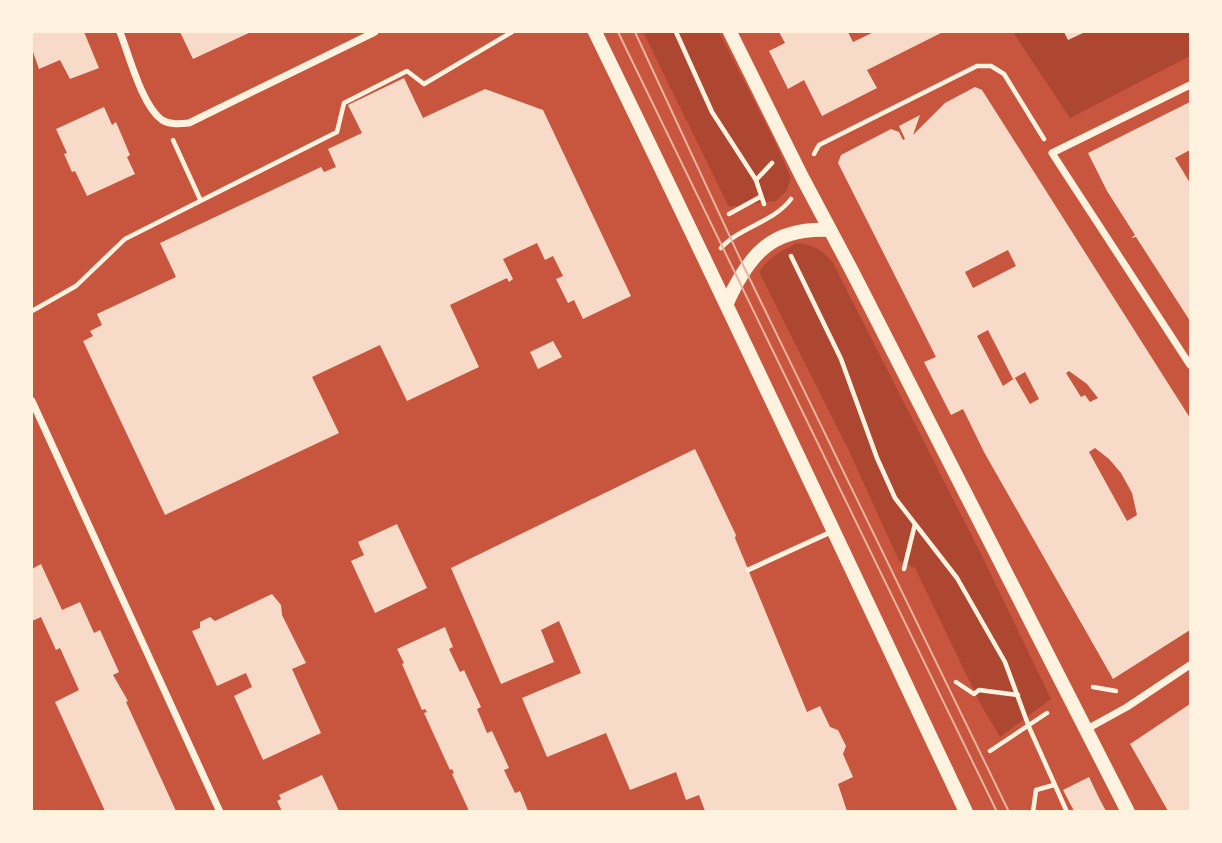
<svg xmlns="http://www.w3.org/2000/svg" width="1222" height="843" font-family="Roboto,sans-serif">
<rect width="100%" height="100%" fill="#c8553d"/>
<g fill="#ae4732">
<path d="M643,32H719L776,144L791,178L787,190L776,201L729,207Z"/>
<path d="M1013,32H1064L1069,40L1085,32H1190V56L1070,118Z"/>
<path d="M797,243C814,245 823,250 833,263L981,554L1051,699L1000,737L981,705L915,568L899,561L850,453L759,272C769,257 781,251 797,243Z"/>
</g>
<g fill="#f7dbc8" fill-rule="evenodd">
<path d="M32,32H84L99,68L70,79L60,60L39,69L32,49Z"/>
<path d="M180,32H251L193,59Z"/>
<path d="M779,32H848L853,42L874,32H943L867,70L877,88L822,116L804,80L788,89L769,51L785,43Z"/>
<path d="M1064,32H1085L1068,40Z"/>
<path d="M404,78L423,118L485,89L543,110L631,296L583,319L574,300L568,303L556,279L563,276L553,256L545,260L537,243L503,259L513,279L509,282L507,278L450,305L479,367L407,401L380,345L312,377L339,433L165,515L83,341L93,336L90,331L102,325L97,314L176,277L160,243L321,167L324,172L336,167L328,149L362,133L348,105Z"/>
<path d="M975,87L982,90L1190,418V630L1113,679L984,452L963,409L951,415L924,362L936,357L838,163L841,155L891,129L899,132L903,140L905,139L899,126L920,115L913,135L945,103ZM1008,250L1016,266L973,288L965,272ZM988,330L1013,379L1025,372L1039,399L1030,404L1015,378L1003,386L977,336ZM1069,371L1087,384L1098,398L1090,402L1085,395L1081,397L1066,373ZM1095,448L1109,459L1121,473L1132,493L1137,515L1127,521L1089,452Z"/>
<path d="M1190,102V150L1175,158L1190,183V321L1136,237L1131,238L1135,235L1107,191L1088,153Z"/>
<path d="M104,107L112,125L116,122L130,155L127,157L135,174L87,196L75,171L72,172L64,154L67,153L56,129Z"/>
<path d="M553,341L562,357L538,369L530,352Z"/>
<path d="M695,449L736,535L735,538L807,712L820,706L830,727L838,730L846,746L843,754L853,777L838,784L847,811H705L699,795L686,800L676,772L630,790L606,733L547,757L522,698L581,673L559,621L541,630L554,662L501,684L451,568Z"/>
<path d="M397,524L427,588L375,613L351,561L364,555L358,542Z"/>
<path d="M41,564L62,610L80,602L94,633L100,630L119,672L113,675L128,701L126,702L176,811H105L55,702L79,690L60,648L56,650L41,617L32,621V569Z"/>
<path d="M272,594L281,605L282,615L306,663L292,669L321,733L263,760L234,696L252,687L246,673L217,686L192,631L200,628V622L210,617L215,621Z"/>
<path d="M445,627L453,647L449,649L460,672L464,670L481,707L477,709L487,733L492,731L509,768L504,770L515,793L520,791L528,811H469L452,774L454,773L452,769L450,770L424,713L427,712L425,709L422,710L402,664L404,663L397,649Z"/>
<path d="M1190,704V811H1168L1130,744Z"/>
<path d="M322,775L339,811H282L277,801L281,799L279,795Z"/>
<path d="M1089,777L1099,798L1106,811H1074L1063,790Z"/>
</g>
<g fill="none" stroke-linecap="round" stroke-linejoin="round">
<g stroke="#fff3e0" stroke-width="4.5">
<path d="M676,32L712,112L756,180L764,204"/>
<path d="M173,140L200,199"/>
<path d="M814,154L819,145L977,66H991L1004,74L1044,139"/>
<path d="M756,180L772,163"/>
<path d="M729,214L760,197"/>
<path d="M721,248C740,227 774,222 791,199"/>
<path d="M791,256L841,359L877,458L895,498L957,578L1005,662L1029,727L1067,812"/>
<path d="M32,311L76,286L125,239L337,132L344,103L407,71L424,84L512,32"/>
<path d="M904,569L915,524"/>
<path d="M956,682L974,694L979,690L1018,695"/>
<path d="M1093,687L1116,691"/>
<path d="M990,751L1047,713"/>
<path d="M1033,812L1036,790L1054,785"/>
</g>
<path stroke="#fff3e0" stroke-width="5" d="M748,570L831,532"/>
<g stroke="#fff3e0" stroke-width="7">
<path d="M120,32C129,55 142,106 162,120C170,125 180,124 189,123L375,32"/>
<path d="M1190,85L1052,153L1190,365"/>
<path d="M32,401L220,812"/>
<path d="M1087,729L1127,707L1190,665"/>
</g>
<g stroke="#fff3e0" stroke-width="14">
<path d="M595,32C721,290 843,551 966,812"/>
<path d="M730,32L802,177L853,273L1128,812"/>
<path d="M727,303C749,254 772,227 830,230"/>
</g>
<g stroke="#e9b49f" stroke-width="2">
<path d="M618,32L997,812"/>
<path d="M635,32L744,267L1009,812"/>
</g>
</g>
<rect width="1222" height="843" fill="none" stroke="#fff3e0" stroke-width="66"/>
</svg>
